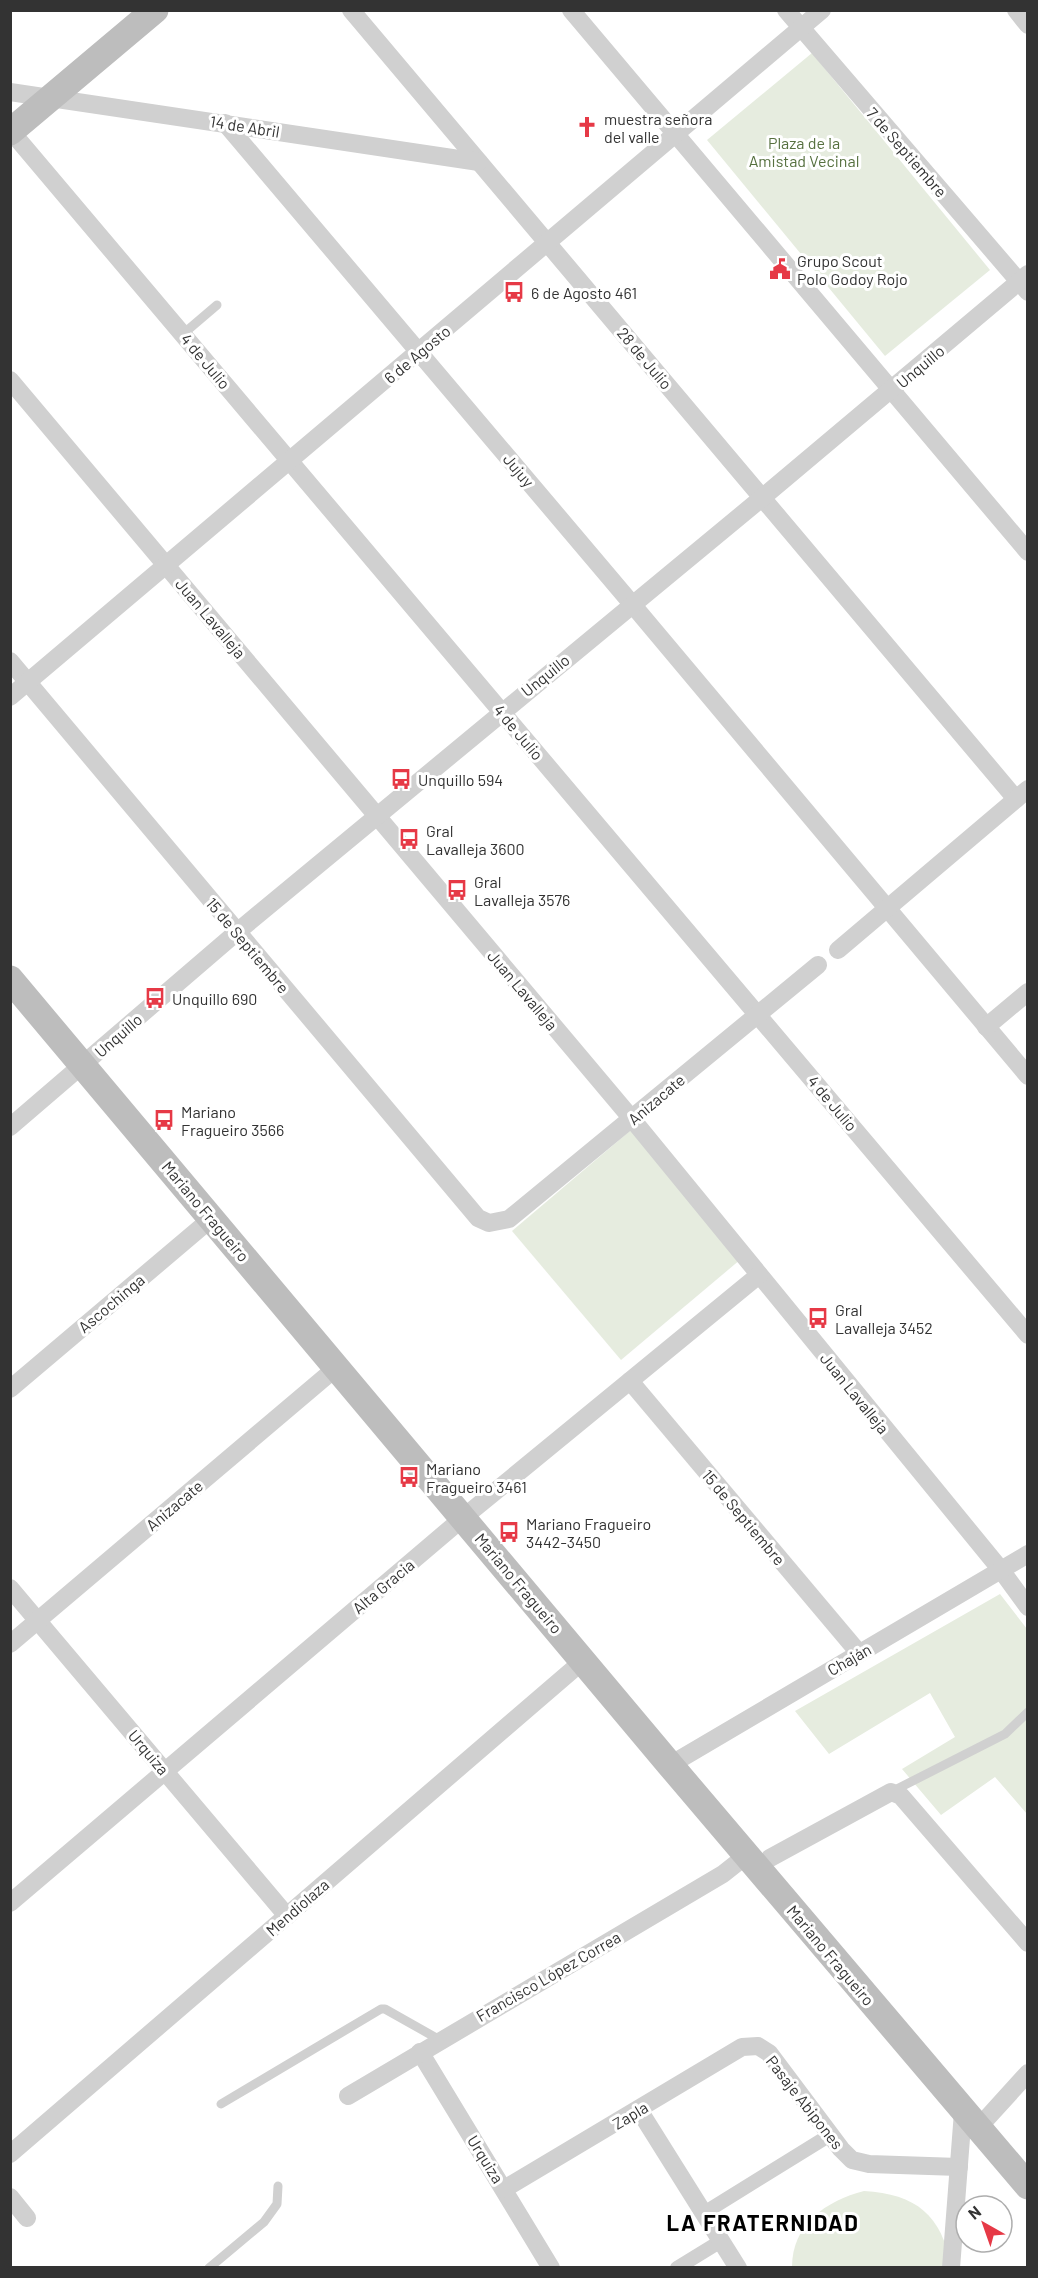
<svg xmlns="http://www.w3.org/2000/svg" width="1038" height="2278" font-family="Barlow,sans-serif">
<rect width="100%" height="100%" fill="#fff"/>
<g fill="#e6ecdf">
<path d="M812,53L990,270L885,356L707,140Z"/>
<path d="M631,1130L741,1259L621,1360L512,1231Z"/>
<path d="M1000,1594L1027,1629V1814L995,1777L941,1815L902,1769L955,1737L930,1693L829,1754L795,1711Z"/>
<path d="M864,2191C916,2194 942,2215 951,2267H792C792,2224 826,2201 864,2191Z"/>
</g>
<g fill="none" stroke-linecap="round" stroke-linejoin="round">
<g stroke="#d0d0d0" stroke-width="9">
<path d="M183,334L217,305"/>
<path d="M891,1792L1005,1734L1028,1712"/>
<path d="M221,2104L381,2009H385L440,2040"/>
<path d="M209,2268L264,2222L277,2204L278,2186"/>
</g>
<g stroke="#d0d0d0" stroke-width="14">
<path d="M704,2213L830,2135"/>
<path d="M677,2268L721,2241"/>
</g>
<g stroke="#d0d0d0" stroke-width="18">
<path d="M351,10L1016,799"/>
<path d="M571,10L1028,552"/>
<path d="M786,10L1028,292"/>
<path d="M1016,10L1028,25"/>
<path d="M10,92L479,162"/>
<path d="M225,123L632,604L1028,1076"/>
<path d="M10,130L1028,1335"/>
<path d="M10,380L632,1119L1001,1570L1028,1607"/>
<path d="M10,661L478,1218L489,1223L509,1219L818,965"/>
<path d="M10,697L822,10"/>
<path d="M838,950L1028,789"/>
<path d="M986,1027L1028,992"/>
<path d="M10,1127L237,932L763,497L1028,274"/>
<path d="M630,1381L859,1653"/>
<path d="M10,1389L212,1218"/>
<path d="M10,1588L287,1916"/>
<path d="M10,1644L337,1367"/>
<path d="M670,1765L1028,1554"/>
<path d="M770,1858L891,1792L901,1796L1028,1943"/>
<path d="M10,1903L464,1517L759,1275"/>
<path d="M420,2052L551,2268"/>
<path d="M348,2096L723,1874L747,1855"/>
<path d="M639,2110L738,2268"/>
<path d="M978,2128L1028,2073"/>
<path d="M10,2154L584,1660"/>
<path d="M504,2189L742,2047L758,2046L769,2053L841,2149L852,2160L869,2164L959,2167"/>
<path d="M10,2197L27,2218"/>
<path d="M951,2268L963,2112"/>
</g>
<g stroke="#bdbdbd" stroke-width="27">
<path d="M10,132L155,10"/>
<path d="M10,979L670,1765L1028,2186"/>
</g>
</g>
<defs>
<symbol id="church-bare" viewBox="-9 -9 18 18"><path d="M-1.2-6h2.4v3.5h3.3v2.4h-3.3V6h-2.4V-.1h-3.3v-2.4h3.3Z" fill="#e63946" stroke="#fff" stroke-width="2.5" paint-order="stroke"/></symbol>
<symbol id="civic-bare" viewBox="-9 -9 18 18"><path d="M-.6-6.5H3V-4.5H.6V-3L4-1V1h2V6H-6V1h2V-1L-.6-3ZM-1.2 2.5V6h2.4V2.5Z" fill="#e63946" stroke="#fff" stroke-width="2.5" paint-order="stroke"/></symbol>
<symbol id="bus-bare" viewBox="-9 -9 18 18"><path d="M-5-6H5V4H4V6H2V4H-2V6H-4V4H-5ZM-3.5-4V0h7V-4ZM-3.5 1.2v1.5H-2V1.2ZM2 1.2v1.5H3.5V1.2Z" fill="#e63946" stroke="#fff" stroke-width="2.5" paint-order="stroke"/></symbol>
</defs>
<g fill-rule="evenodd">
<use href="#church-bare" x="572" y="112" width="30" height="30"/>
<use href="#civic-bare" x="765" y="254" width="30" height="30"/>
<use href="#bus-bare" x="499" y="277" width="30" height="30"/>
<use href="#bus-bare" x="386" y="764" width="30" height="30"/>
<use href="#bus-bare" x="394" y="824" width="30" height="30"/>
<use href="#bus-bare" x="442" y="875" width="30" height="30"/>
<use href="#bus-bare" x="140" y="983" width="30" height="30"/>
<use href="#bus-bare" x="149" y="1105" width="30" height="30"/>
<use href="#bus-bare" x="803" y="1303" width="30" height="30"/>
<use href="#bus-bare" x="394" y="1462" width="30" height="30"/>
<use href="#bus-bare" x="494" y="1517" width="30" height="30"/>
</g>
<g text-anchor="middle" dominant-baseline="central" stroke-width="6" stroke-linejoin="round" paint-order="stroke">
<g font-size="16" fill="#333" stroke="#fff" text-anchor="start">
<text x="604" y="118">muestra señora<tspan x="604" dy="18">del valle</tspan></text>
<text x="797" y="260">Grupo Scout<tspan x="797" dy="18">Polo Godoy Rojo</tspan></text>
<text x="531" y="292">6 de Agosto 461</text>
<text x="418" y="779">Unquillo 594</text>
<text x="426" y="830">Gral<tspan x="426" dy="18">Lavalleja 3600</tspan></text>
<text x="474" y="881">Gral<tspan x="474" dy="18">Lavalleja 3576</tspan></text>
<text x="172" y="998">Unquillo 690</text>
<text x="181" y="1111">Mariano<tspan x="181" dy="18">Fragueiro 3566</tspan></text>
<text x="835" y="1309">Gral<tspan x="835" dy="18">Lavalleja 3452</tspan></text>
<text x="426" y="1468">Mariano<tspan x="426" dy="18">Fragueiro 3461</tspan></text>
<text x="526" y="1523">Mariano Fragueiro<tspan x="526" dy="18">3442-3450</tspan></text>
</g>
<g font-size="16" fill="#333" stroke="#fff">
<text transform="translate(245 126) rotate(9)">14 de Abril</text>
<text transform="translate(907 152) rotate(49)">7 de Septiembre</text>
<text transform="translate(417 354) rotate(-40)">6 de Agosto</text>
<text transform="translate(645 358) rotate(50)">28 de Julio</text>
<text transform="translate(206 361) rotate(50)">4 de Julio</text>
<text transform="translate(920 366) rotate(-40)">Unquillo</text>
<text transform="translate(519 470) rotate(50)">Jujuy</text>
<text transform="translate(211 618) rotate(50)">Juan Lavalleja</text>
<text transform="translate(545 675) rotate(-39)">Unquillo</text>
<text transform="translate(519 732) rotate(50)">4 de Julio</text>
<text transform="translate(248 945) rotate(50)">15 de Septiembre</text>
<text transform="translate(523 990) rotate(50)">Juan Lavalleja</text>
<text transform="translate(118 1035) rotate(-41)">Unquillo</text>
<text transform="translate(656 1099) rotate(-40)">Anizacate</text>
<text transform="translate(833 1103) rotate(50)">4 de Julio</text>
<text transform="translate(206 1211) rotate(50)">Mariano Fragueiro</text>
<text transform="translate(111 1303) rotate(-40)">Ascochinga</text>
<text transform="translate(855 1393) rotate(51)">Juan Lavalleja</text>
<text transform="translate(174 1505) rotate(-40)">Anizacate</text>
<text transform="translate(744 1517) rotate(50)">15 de Septiembre</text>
<text transform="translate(519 1583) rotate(50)">Mariano Fragueiro</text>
<text transform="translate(383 1586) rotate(-40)">Alta Gracia</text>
<text transform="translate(849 1659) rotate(-30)">Chaján</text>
<text transform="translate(149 1752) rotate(50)">Urquiza</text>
<text transform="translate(297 1907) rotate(-41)">Mendiolaza</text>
<text transform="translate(831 1955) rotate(50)">Mariano Fragueiro</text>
<text transform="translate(548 1976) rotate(-30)">Francisco López Correa</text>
<text transform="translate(805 2102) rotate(52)">Pasaje Abipones</text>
<text transform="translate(630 2115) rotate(-31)">Zapla</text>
<text transform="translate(486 2159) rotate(58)">Urquiza</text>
</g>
<g font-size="16" fill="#56703f" stroke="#fff">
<text x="804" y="142">Plaza de la<tspan x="804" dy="18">Amistad Vecinal</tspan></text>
</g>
<g font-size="22" font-weight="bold" letter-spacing="1.5" fill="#000" stroke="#fff">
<text x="763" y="2222">LA FRATERNIDAD</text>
</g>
</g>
<rect width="1038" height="2278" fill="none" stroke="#333333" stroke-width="24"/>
<g transform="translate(984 2224) rotate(320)"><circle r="28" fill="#ffffff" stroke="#adadad" stroke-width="1.5"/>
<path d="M0-4.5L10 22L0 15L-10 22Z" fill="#e63946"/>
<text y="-9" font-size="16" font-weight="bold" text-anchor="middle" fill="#333333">N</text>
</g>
</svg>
